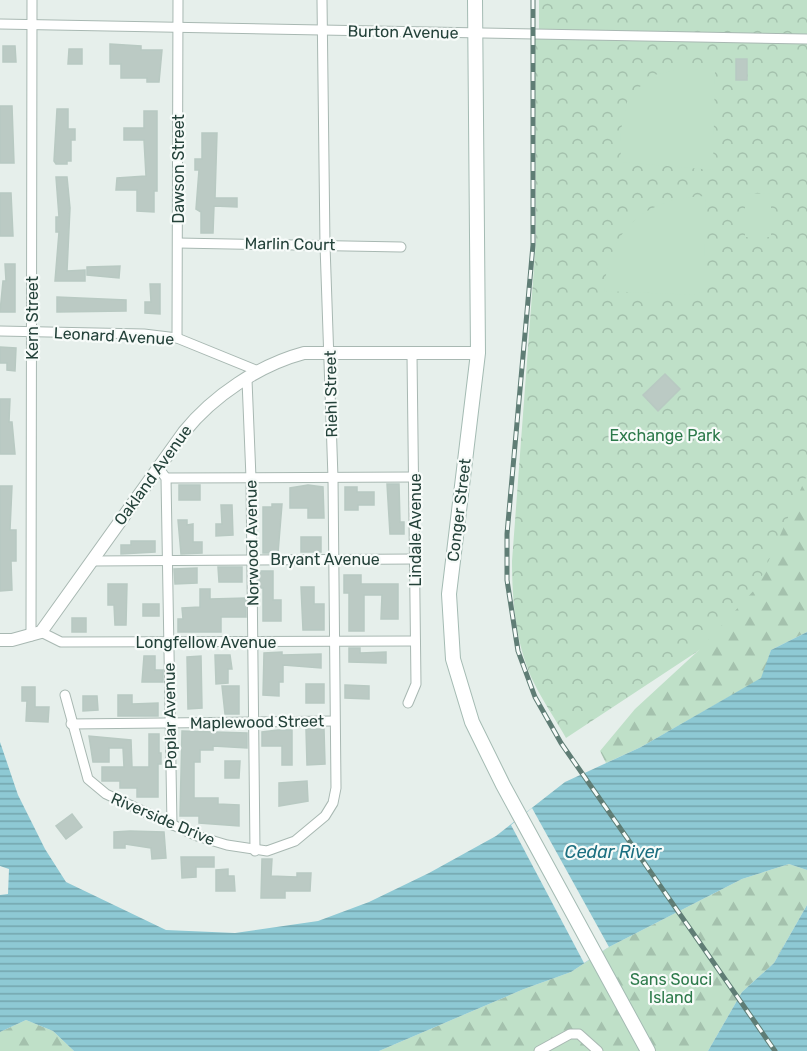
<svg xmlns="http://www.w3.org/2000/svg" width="807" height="1051" font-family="Rubik,sans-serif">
<defs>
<pattern id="forest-firs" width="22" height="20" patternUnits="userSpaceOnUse" patternTransform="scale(1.5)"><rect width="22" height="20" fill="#bfe0c8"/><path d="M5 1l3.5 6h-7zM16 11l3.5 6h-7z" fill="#a4c1ad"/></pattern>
<pattern id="park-crowns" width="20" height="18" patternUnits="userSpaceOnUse" patternTransform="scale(1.5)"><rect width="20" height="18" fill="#bfe0c8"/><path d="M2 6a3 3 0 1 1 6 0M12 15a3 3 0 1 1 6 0" fill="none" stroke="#a4c1ad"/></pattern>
<pattern id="water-rules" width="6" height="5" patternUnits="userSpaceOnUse" patternTransform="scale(1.5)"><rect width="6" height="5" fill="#8ec9d4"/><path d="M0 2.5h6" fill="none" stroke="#74a5ad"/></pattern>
</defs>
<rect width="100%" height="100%" fill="#e6efeb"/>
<g fill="url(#forest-firs)">
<path d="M807,475V632L771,650L762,678L641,747L606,763L600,751L635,709L698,651Z"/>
<path d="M789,864L807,870V905L803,912L774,963L742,992L708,1051H379L524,989L571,972L609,947L742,879Z"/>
<path d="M26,1020L53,1031L74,1051H0V1032Z"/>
</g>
<path fill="url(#park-crowns)" d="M539,0H807V475L757,587L698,651L566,738C556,720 544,703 535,685C516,648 512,602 512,561L536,241L535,34H539Z"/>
<g fill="#bfe0c8">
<path d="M683,69L715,71L713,170L621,162L620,134L627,102L649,76Z"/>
<path d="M745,193L771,194V237H745Z"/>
<path d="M706,196L704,290L697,295L604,291C608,229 645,198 706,196Z"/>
</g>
<g fill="url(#water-rules)">
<path d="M807,632V870L789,864L742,879L609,947L571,972L524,989L379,1051H74L53,1031L26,1020L0,1032V895L8,894L9,869L0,866V742L18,795L45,849L66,882L166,930L235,933L318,921L369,902L429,873L496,836L565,782L641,747L761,678L771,650Z"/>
<path d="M807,905V1051H708L742,992L774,963Z"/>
</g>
<path fill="#e6efeb" d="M532,808L609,947L584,963L511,825Z"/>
<g fill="#bbcac4" stroke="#b8c9c2" stroke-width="1.5">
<path d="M110,44L141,46V50H162L159,82H147V78H121V64H110Z"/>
<path d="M3,46H15L16,62H3Z"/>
<path d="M69,49H82V64H68Z"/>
<rect x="736" y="59" width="11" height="21"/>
<path d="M0,106H12L14,163H0Z"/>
<path d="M57,109H68V129H75V140H71V161H67V164H56L54,161Z"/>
<path d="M144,111H157V191H154V212L137,211V190H116L117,178L146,176L144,140H124V128H144Z"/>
<path d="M202,133H217L215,198H237V207L214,206L213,233H201V212L196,209L199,170H195V159H202Z"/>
<path d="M56,177H67L70,208L67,271L85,270V281H55L59,232H56V217H59Z"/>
<path d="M0,193H11L13,236H0Z"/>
<path d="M5,264H15V312H0L3,281H6Z"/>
<path d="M120,266L119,278L87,275V267Z"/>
<path d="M150,284H160V314L145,313V302H151Z"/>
<path d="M57,297L126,300V311L57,312Z"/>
<path d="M0,347L16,348L15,371L7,370V363H0Z"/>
<path d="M665,374L680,389L658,411L643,395Z"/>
<path d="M0,399H10L9,422H12L15,454H0Z"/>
<path d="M387,484H399L400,522H404V534H390Z"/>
<rect x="179" y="485" width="21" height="15"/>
<path d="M308,485L323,487L324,518H308V508H290V488Z"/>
<path d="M0,486H12L10,530H16V561H11L12,590L0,591Z"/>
<path d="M345,487H357V492H374V505H358V510H345Z"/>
<path d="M272,504H282L278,553H263V507H272Z"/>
<path d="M221,505H232L233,535L216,536V524H222Z"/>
<path d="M178,520H187V525L193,524V542H202V553L181,554Z"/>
<rect x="301" y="537" width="20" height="15"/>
<path d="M131,541H155V552L121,554V545H131Z"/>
<path d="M218,567H242V582H219Z"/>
<path d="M197,568V583L175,584L174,569Z"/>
<path d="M259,571H273V600H281V621H263V588H259Z"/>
<path d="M344,575H361V584H398V619H381L382,595H364V631H349V593H344Z"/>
<path d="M108,584H127L126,625H115L114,605H108Z"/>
<path d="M301,587H314V604H324V630H303Z"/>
<path d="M200,589H210V599L246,598V617H221V632H178V619H183L182,608L200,607Z"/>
<rect x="143" y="604" width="16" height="12"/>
<rect x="72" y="618" width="14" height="14"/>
<path d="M349,648H360V653L386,652V663L349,662Z"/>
<path d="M282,652V655L321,654V668L283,665V682H279V696L263,695L264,653Z"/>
<path d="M215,655H230L232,669H228V683L216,684Z"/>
<path d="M144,656H155V670H163V682H142Z"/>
<path d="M201,656L202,708L188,709L187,657Z"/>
<rect x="306" y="684" width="18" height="19"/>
<path d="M345,685L369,686V699L345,698Z"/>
<path d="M222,686H239V714H225Z"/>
<path d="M22,687H35V707H49L48,722L26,721L27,701H22Z"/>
<path d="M118,695H132V704L158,703V716H118Z"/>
<path d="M83,696H97L98,710L83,711Z"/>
<path d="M306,729H324L325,764L307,765Z"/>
<path d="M278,730H292V765H282V746H262V732Z"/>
<path d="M182,731L247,733V748L213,746V750H200V762H194V798H218V804L239,805V826L199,823V816H180Z"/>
<path d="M149,734H159V753H161V764H158V797H137V788H120V781H102V767H124L123,748H109V762H93L89,736L131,740L132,767H149Z"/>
<path d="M225,761H240L239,778H225Z"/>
<path d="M307,781L308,801L279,806V783Z"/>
<path d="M72,814L82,827L66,839L56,826Z"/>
<path d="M130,831L164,832L166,858L152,859L151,848L125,844V848H114V832Z"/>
<path d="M181,857H214V867H196V877L182,878Z"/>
<path d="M262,859H272L271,876L297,877V873H311L310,891H285V898H261Z"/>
<path d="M228,869V876H234L235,891H216V870Z"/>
</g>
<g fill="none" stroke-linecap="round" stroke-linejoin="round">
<defs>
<g id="minor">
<path d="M0,24L807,39"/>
<path d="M178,243L401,247"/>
<path d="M0,331L144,334L177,338L258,371"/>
<path d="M177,338L178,0"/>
<path d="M247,380L251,478L255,851"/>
<path d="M157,466L166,478L172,825"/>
<path d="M166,478L415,477"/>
<path d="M92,561L415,559"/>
<path d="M41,632L61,642L415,641"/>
<path d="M31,636L32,0"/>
<path d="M65,695L88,779L106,794L197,836L227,845L267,851L295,841L325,816L333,803L336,788L333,478L325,245L322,0"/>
<path d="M408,703L416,684L412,355"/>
<path d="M71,724L334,721"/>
<path d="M539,1051L570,1034H579L598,1051"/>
</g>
<path id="tertiary" d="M0,640H12L41,632L184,432C213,396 259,365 304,353H478"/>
<path id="secondary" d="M475,0L478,353L449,594L453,659L472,722L503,785L648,1051"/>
</defs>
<use href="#minor" stroke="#a8b8b2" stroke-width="11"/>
<use href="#tertiary" stroke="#a8b8b2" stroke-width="14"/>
<use href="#secondary" stroke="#a4bbb3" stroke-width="16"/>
<use href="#minor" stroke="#fff" stroke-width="9"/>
<use href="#tertiary" stroke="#fff" stroke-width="12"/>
<use href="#secondary" stroke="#fff" stroke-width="14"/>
<defs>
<path id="rail" d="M533,0V245L507,534V580L518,651L535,697L561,743L775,1051"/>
</defs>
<use href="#rail" stroke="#5f7d75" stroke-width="5"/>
<use href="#rail" stroke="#f7fbf9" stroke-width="3" stroke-dasharray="9" stroke-linecap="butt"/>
</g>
<g text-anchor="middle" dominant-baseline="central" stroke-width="4.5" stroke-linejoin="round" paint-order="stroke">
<g font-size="16" fill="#24423a" stroke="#f7fbf9">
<text transform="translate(403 32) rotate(1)">Burton Avenue</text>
<text transform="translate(178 169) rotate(-90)">Dawson Street</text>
<text transform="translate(290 244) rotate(1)">Marlin Court</text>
<text transform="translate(32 318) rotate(-90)">Kern Street</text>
<text transform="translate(114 336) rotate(3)">Leonard Avenue</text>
<text transform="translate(331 394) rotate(-91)">Riehl Street</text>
<text transform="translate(153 475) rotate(-54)">Oakland Avenue</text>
<text transform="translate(459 510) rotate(-83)">Conger Street</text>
<text transform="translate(415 530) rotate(-90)">Lindale Avenue</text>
<text transform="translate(252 543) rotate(-91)">Norwood Avenue</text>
<text x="325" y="559">Bryant Avenue</text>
<text x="206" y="642">Longfellow Avenue</text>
<text transform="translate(170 716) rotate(-91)">Poplar Avenue</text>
<text transform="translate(257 722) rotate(-1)">Maplewood Street</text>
<text transform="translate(163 819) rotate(23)">Riverside Drive</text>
</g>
<g font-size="16" fill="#2d7a4b" stroke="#f7fbf9">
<text x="665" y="435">Exchange Park</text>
<text x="671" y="979">Sans Souci<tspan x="671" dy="18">Island</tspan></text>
</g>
<g font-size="18" font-style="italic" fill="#1c6f80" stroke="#f7fbf9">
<text x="613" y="852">Cedar River</text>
</g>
</g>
</svg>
